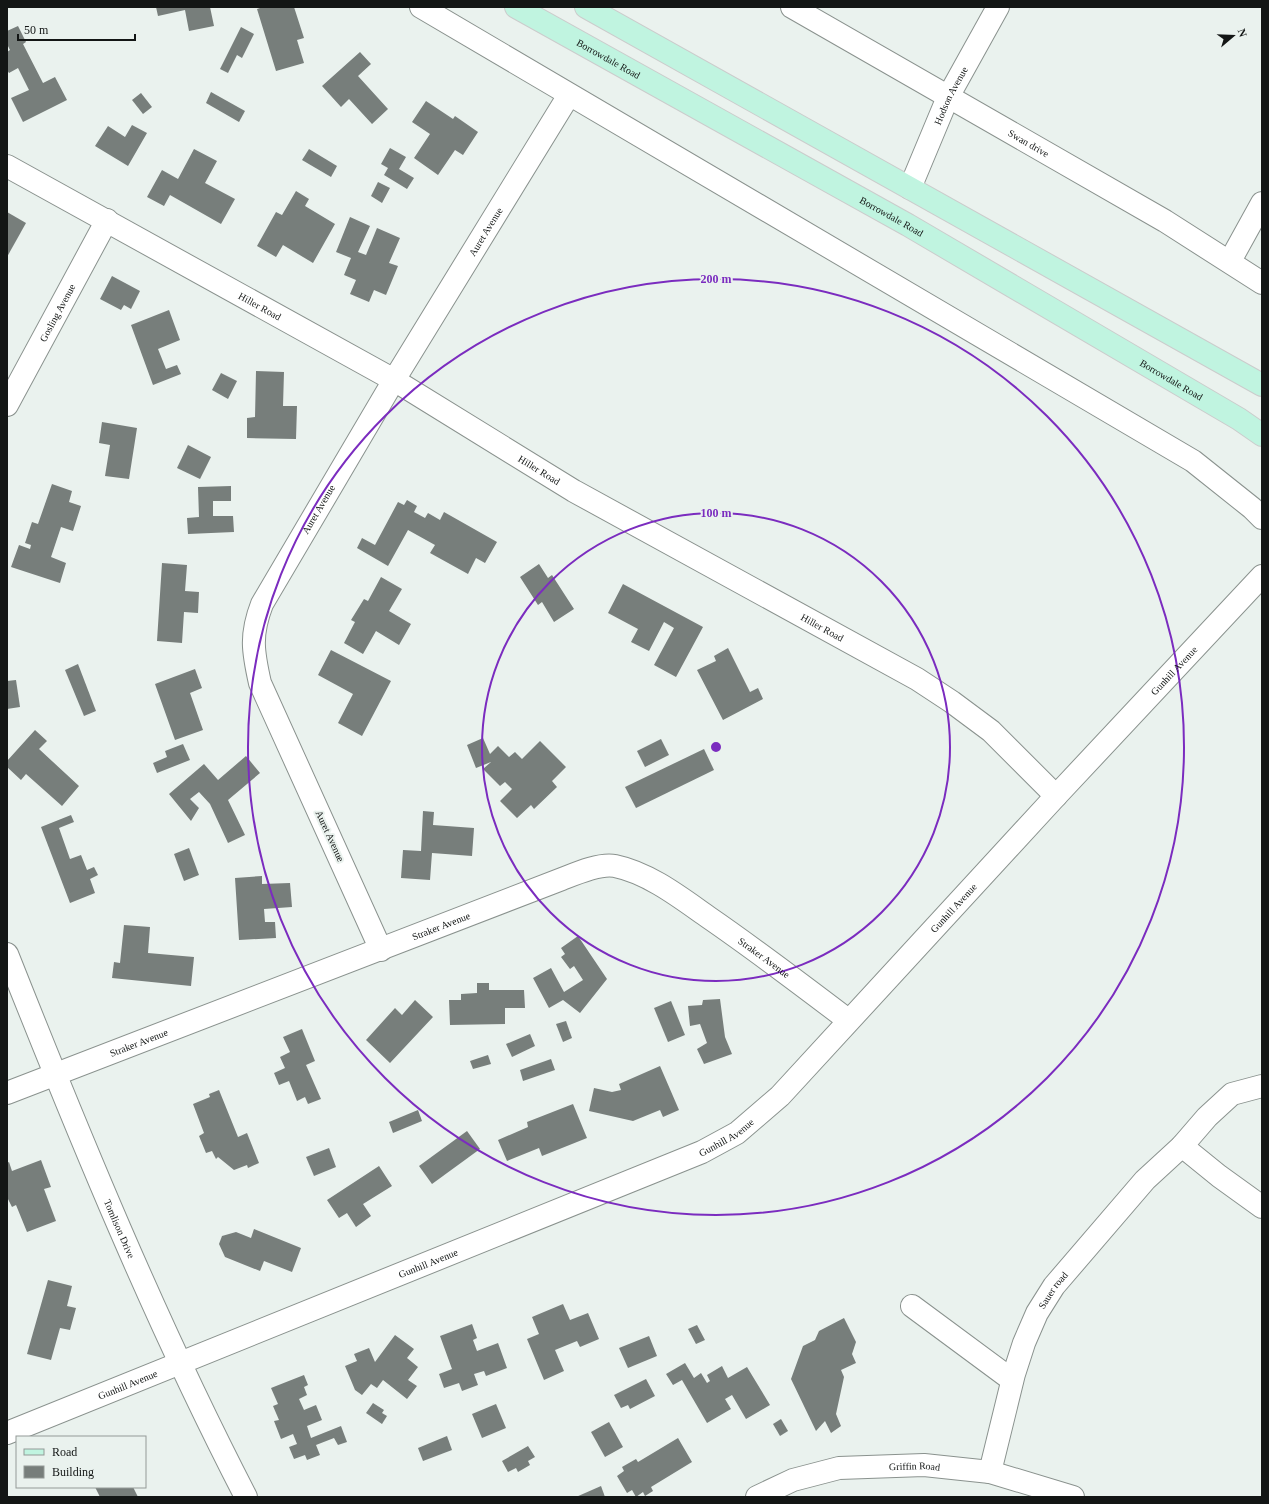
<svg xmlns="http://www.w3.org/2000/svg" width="1269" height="1504" font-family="Georgia,serif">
<rect width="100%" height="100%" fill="#eaf2ee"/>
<g fill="#777e7b">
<path d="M156,7H210L214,26L189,31L185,10L158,16Z"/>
<path d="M263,7H294L304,38L297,40L304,63L276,71L257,9Z"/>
<path d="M18,26L26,42L23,44L43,83L55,77L67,100L23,122L11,98L29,90L18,68L9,73L7,70V52L10,50L7,44V31Z"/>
<path d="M241,27L254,34L242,58L237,55L228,73L220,69Z"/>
<path d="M360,52L371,64L358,76L388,109L372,124L349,99L341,107L322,86Z"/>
<path d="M211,92L245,111L239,122L206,103Z"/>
<path d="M141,93L152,107L143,114L132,100Z"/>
<path d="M426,101L453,119L455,116L478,132L463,155L455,150L438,175L414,158L430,134L412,122Z"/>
<path d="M132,125L147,133L128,166L95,146L108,126L125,137Z"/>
<path d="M390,148L406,157L399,169L414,178L407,189L384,175L388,168L381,164Z"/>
<path d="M194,149L217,161L205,183L235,199L221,224L170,195L164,206L147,197L162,170L178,179Z"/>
<path d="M309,149L337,166L331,177L302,160Z"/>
<path d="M378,182L390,188L382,203L371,196Z"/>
<path d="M296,191L309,199L305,206L335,224L313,263L283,245L276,257L257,246L276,212L282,215Z"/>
<path d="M7,212L26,223L7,257Z"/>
<path d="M350,217L370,226L358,252L366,255L377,228L400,238L389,263L398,266L386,295L374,290L369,302L350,294L356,280L344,275L351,258L336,252Z"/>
<path d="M112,276L140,291L131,309L124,305L121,310L100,299Z"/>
<path d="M169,310L180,340L158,349L166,369L177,365L181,374L153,385L131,325Z"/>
<path d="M256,371L284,372L283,406H297L296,439L247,438V418L255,417Z"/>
<path d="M221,373L237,381L228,399L212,390Z"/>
<path d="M102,422L137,428L129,479L105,476L110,445L99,443Z"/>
<path d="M188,445L211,457L200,479L177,468Z"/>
<path d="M52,484L72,491L69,502L81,506L73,531L61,527L51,557L66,563L60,583L11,567L19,545L30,549L31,545L25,543L32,522L38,524Z"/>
<path d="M231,486V501H213V516H233L234,532L188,534L187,518L199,517L198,487Z"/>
<path d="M407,500L417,506L414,512L425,518L428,513L440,520L444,512L497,542L485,563L476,558L468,574L430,553L435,545L408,530L388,566L357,548L362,538L375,545L398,502L404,505Z"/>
<path d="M162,563L187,565L185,591L199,592L198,613L184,612L182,643L157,641Z"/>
<path d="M539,564L548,578L552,575L574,609L554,622L542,602L538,605L520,577Z"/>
<path d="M381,577L402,589L389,611L411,624L399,645L376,631L363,654L344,643L355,622L351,620L364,599L368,601Z"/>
<path d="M623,584L703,627L676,677L654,665L674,628L664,622L649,651L631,642L638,629L608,613Z"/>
<path d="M728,648L750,692L758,688L763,699L723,720L697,670L716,661L714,656Z"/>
<path d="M331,650L391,681L362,736L338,723L353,694L318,675Z"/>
<path d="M78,664L96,711L84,716L65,670Z"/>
<path d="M195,669L202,688L190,693L203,730L175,740L155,684Z"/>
<path d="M16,680L20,707L7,709V681Z"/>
<path d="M35,730L47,741L39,749L79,786L62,806L26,774L21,780L7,767V761Z"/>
<path d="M483,738L490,754L498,746L509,757L515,752L522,759L540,741L566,767L552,781L557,787L534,809L531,805L517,818L500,801L512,789L505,782L500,786L483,769L491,762L476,768L467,745Z"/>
<path d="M661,739L669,755L645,767L637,751Z"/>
<path d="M183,744L190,760L157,773L153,763L167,757L165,751Z"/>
<path d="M704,749L714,770L636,808L625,787Z"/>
<path d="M246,756L260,773L228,800L245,835L228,843L210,804L199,792L190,799L199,808L191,821L169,794L204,764L218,780Z"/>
<path d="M423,811L434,812L433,825L474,828L472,856L432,853L430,880L401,878L403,850L421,851Z"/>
<path d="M71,815L74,822L59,828L70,859L81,855L87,870L94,867L98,875L90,879L95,893L70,903L41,827Z"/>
<path d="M189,848L199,875L184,881L174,854Z"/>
<path d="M262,876V884L290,883L292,907L264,909L265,922H275L276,938L239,940L235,878Z"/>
<path d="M124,925L150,927L148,953L194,957L191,986L112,978L114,962L120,963Z"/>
<path d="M578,936L607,979L580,1013L563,1000L549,1008L533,978L551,968L564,992L583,980L574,966L570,969L561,957L565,954L561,948Z"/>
<path d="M477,983H489V990H524L525,1008H505V1024L450,1025L449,1000H461V994L477,993Z"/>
<path d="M720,999L725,1037L732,1054L704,1064L697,1049L707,1043L700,1024L690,1026L688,1006L702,1005L703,1000Z"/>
<path d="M415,1000L433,1017L390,1063L366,1040L395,1008L402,1015Z"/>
<path d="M671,1001L685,1035L668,1042L654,1008Z"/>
<path d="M566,1021L572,1038L563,1042L556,1024Z"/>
<path d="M302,1029L315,1061L306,1065L321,1099L308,1104L305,1097L297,1101L289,1081L279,1085L274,1073L285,1068L280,1057L290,1052L283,1037Z"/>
<path d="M530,1034L535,1046L512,1057L506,1044Z"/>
<path d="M488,1055L491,1064L473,1069L470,1061Z"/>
<path d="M551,1059L555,1070L523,1081L520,1070Z"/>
<path d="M660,1066L679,1110L663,1117L660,1110L633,1121L589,1111L594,1088L612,1092L621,1090L619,1084Z"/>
<path d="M219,1090L238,1137L247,1133L259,1163L248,1168L247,1165L234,1170L218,1157L216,1159L212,1151L206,1153L199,1136L204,1133L193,1104L210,1097L209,1094Z"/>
<path d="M573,1104L587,1138L542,1156L539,1148L507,1161L498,1140L528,1127L527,1122Z"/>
<path d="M418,1110L422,1121L393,1133L389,1122Z"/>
<path d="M467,1131L480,1149L432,1184L419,1166Z"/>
<path d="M329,1148L336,1167L314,1176L306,1157Z"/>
<path d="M41,1160L51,1187L44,1189L56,1221L27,1232L16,1205L12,1207L7,1197V1163L9,1162L12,1171Z"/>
<path d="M379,1166L392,1186L363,1204L371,1216L356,1227L347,1213L339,1218L327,1200Z"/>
<path d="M254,1229L301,1248L292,1272L264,1261L260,1271L225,1257L219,1244L222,1236L236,1232L251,1238Z"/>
<path d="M48,1280L72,1286L67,1306L76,1308L70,1330L60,1328L51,1360L27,1354Z"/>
<path d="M563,1304L570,1320L588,1313L599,1339L580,1347L577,1341L555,1350L564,1371L544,1380L527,1339L539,1334L532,1317Z"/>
<path d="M844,1318L856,1342L852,1354L856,1363L841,1370L844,1377L836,1414L841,1426L831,1433L825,1421L816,1431L791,1379L803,1346L815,1340L819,1331Z"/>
<path d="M472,1324L477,1338L473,1340L477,1351L498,1343L507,1368L486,1376L484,1371L474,1374L478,1385L462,1391L459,1383L444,1388L439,1374L452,1369L440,1336Z"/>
<path d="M697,1325L705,1340L696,1344L688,1329Z"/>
<path d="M395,1335L414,1349L407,1358L418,1367L408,1380L417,1386L407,1399L383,1380L377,1388L371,1384L362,1395L355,1390L345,1366L357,1361L354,1354L369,1348L375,1362Z"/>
<path d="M649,1336L657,1356L628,1368L619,1348Z"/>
<path d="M685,1363L694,1378L701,1373L707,1383L710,1381L707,1375L722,1366L728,1378L747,1367L770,1405L746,1419L732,1395L725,1399L731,1409L707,1423L682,1380L673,1385L666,1374Z"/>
<path d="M304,1375L308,1385L304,1387L307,1395L299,1399L304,1410L316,1405L322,1420L307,1426L311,1438L341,1426L347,1442L338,1445L334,1438L316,1445L320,1455L307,1460L305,1455L294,1459L289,1447L297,1444L293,1434L281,1439L274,1421L279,1420L273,1406L278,1404L271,1388Z"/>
<path d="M646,1379L655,1396L630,1409L628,1405L621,1408L614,1395Z"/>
<path d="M373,1403L384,1410L382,1413L387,1416L382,1424L366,1413Z"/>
<path d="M496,1404L506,1428L482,1438L472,1414Z"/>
<path d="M781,1419L788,1431L780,1436L773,1424Z"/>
<path d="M609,1422L623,1447L605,1457L591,1432Z"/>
<path d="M447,1436L452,1450L423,1461L418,1448Z"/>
<path d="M678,1438L692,1462L651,1487L653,1491L645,1496L643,1492L636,1497L632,1490L627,1493L617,1476L624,1471L622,1467L636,1459L638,1462Z"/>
<path d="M528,1446L535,1457L528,1461L530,1465L518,1472L516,1468L508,1472L502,1461Z"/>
<path d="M601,1486L605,1497H576Z"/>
<path d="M95,1487H133L138,1497H100Z"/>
</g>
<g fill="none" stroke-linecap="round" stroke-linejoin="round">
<defs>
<g id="minor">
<path d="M421,7L1193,461L1252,508L1262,518"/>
<path id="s1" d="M792,7L1165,221L1262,283"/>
<path id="s2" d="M7,166L394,380L574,491L917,679L952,702L991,731L1056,796"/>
<path id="s3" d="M910,188L948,97L998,7"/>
<path d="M1230,261L1262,203"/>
<path id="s4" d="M7,405L107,220"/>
<path id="s5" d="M381,950L260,683C253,652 250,635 262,604L394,380L569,95"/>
<path id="s6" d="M7,954C80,1138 155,1321 246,1497"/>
<path id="s7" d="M7,1093L562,879C577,873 600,863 615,866C649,873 681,898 708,917C756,950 802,985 848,1020"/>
<path d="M1182,1146L1219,1176L1262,1207"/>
<path d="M912,1306L1012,1380"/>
<path id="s8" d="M7,1433L702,1152L737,1133L780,1096L1056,796L1262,576"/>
<path id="s9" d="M990,1472L1014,1374L1024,1343L1037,1313L1054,1286L1145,1180L1182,1146L1207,1117L1232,1094L1262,1086"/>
<path id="s10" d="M757,1497L793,1480L839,1468L924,1465L990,1472L1073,1497"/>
</g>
<g id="major">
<path id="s11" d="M516,7L908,225L1239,419L1262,435"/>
<path d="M586,7L1262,385"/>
</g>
</defs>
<use href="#minor" stroke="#8a928e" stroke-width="24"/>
<use href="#major" stroke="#cbcccc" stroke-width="24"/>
<use href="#minor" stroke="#fff" stroke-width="22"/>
<use href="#major" stroke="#c0f4e0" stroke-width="22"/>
</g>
<g fill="none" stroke="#7b2cbf" stroke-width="2">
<circle cx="716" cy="747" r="234"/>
<circle cx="716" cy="747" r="468"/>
</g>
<g text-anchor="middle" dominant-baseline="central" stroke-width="4" stroke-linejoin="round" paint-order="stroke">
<g font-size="10" fill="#131615" stroke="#eaf2ee">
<text stroke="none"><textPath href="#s11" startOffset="106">Borrowdale Road</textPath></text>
<text stroke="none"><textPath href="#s3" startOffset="101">Hodson Avenue</textPath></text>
<text stroke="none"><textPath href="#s1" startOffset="273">Swan drive</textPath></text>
<text stroke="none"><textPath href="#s11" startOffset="430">Borrowdale Road</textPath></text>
<text stroke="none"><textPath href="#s5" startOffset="808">Auret Avenue</textPath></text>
<text stroke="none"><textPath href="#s2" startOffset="289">Hiller Road</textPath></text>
<text stroke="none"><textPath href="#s4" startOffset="105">Gosling Avenue</textPath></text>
<text stroke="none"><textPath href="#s11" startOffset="754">Borrowdale Road</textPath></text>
<text stroke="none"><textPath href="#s2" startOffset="613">Hiller Road</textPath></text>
<text stroke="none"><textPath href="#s5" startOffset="484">Auret Avenue</textPath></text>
<text stroke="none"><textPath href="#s2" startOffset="937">Hiller Road</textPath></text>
<text stroke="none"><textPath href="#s8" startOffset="1426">Gunhill Avenue</textPath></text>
<text transform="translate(330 836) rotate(65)">Auret Avenue</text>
<text stroke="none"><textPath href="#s8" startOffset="1102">Gunhill Avenue</textPath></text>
<text stroke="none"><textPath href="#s7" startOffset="465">Straker Avenue</textPath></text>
<text stroke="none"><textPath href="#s7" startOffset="826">Straker Avenue</textPath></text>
<text stroke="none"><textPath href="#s7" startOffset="141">Straker Avenue</textPath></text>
<text stroke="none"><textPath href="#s8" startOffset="778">Gunhill Avenue</textPath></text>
<text stroke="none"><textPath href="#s6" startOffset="297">Tomlison Drive</textPath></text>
<text stroke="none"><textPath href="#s8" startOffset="454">Gunhill Avenue</textPath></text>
<text stroke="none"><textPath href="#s9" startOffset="194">Sauer road</textPath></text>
<text stroke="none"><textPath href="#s8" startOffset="130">Gunhill Avenue</textPath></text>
<text stroke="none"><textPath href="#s10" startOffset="163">Griffin Road</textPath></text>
</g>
</g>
<circle cx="716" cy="747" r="6" fill="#7b2cbf" stroke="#eaf2ee" stroke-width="2"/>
<g font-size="12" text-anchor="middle" font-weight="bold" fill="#7b2cbf" stroke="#eaf2ee" stroke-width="4" stroke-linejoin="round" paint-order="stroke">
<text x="716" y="283">200 m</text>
<text x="716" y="517">100 m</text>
</g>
<rect width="1269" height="1504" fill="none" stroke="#131615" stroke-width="16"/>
<rect x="16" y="1436" width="130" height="52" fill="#eaf2ee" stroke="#949a97"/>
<rect x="24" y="1449" width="20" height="6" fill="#c0f4e0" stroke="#949a97"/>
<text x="52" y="1456" font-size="12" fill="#131615">Road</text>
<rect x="24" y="1466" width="20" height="12" fill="#777e7b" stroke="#949a97"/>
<text x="52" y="1476" font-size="12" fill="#131615">Building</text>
<g transform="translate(1233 36) rotate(71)" stroke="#eaf2ee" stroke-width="3" paint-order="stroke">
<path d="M0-3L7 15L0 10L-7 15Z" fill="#131615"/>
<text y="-6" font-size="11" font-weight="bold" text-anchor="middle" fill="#131615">N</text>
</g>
<path d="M18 34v6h117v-6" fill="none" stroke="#131615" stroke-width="2"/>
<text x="24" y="34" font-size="12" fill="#131615" stroke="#eaf2ee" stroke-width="3" paint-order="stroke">50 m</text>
</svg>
